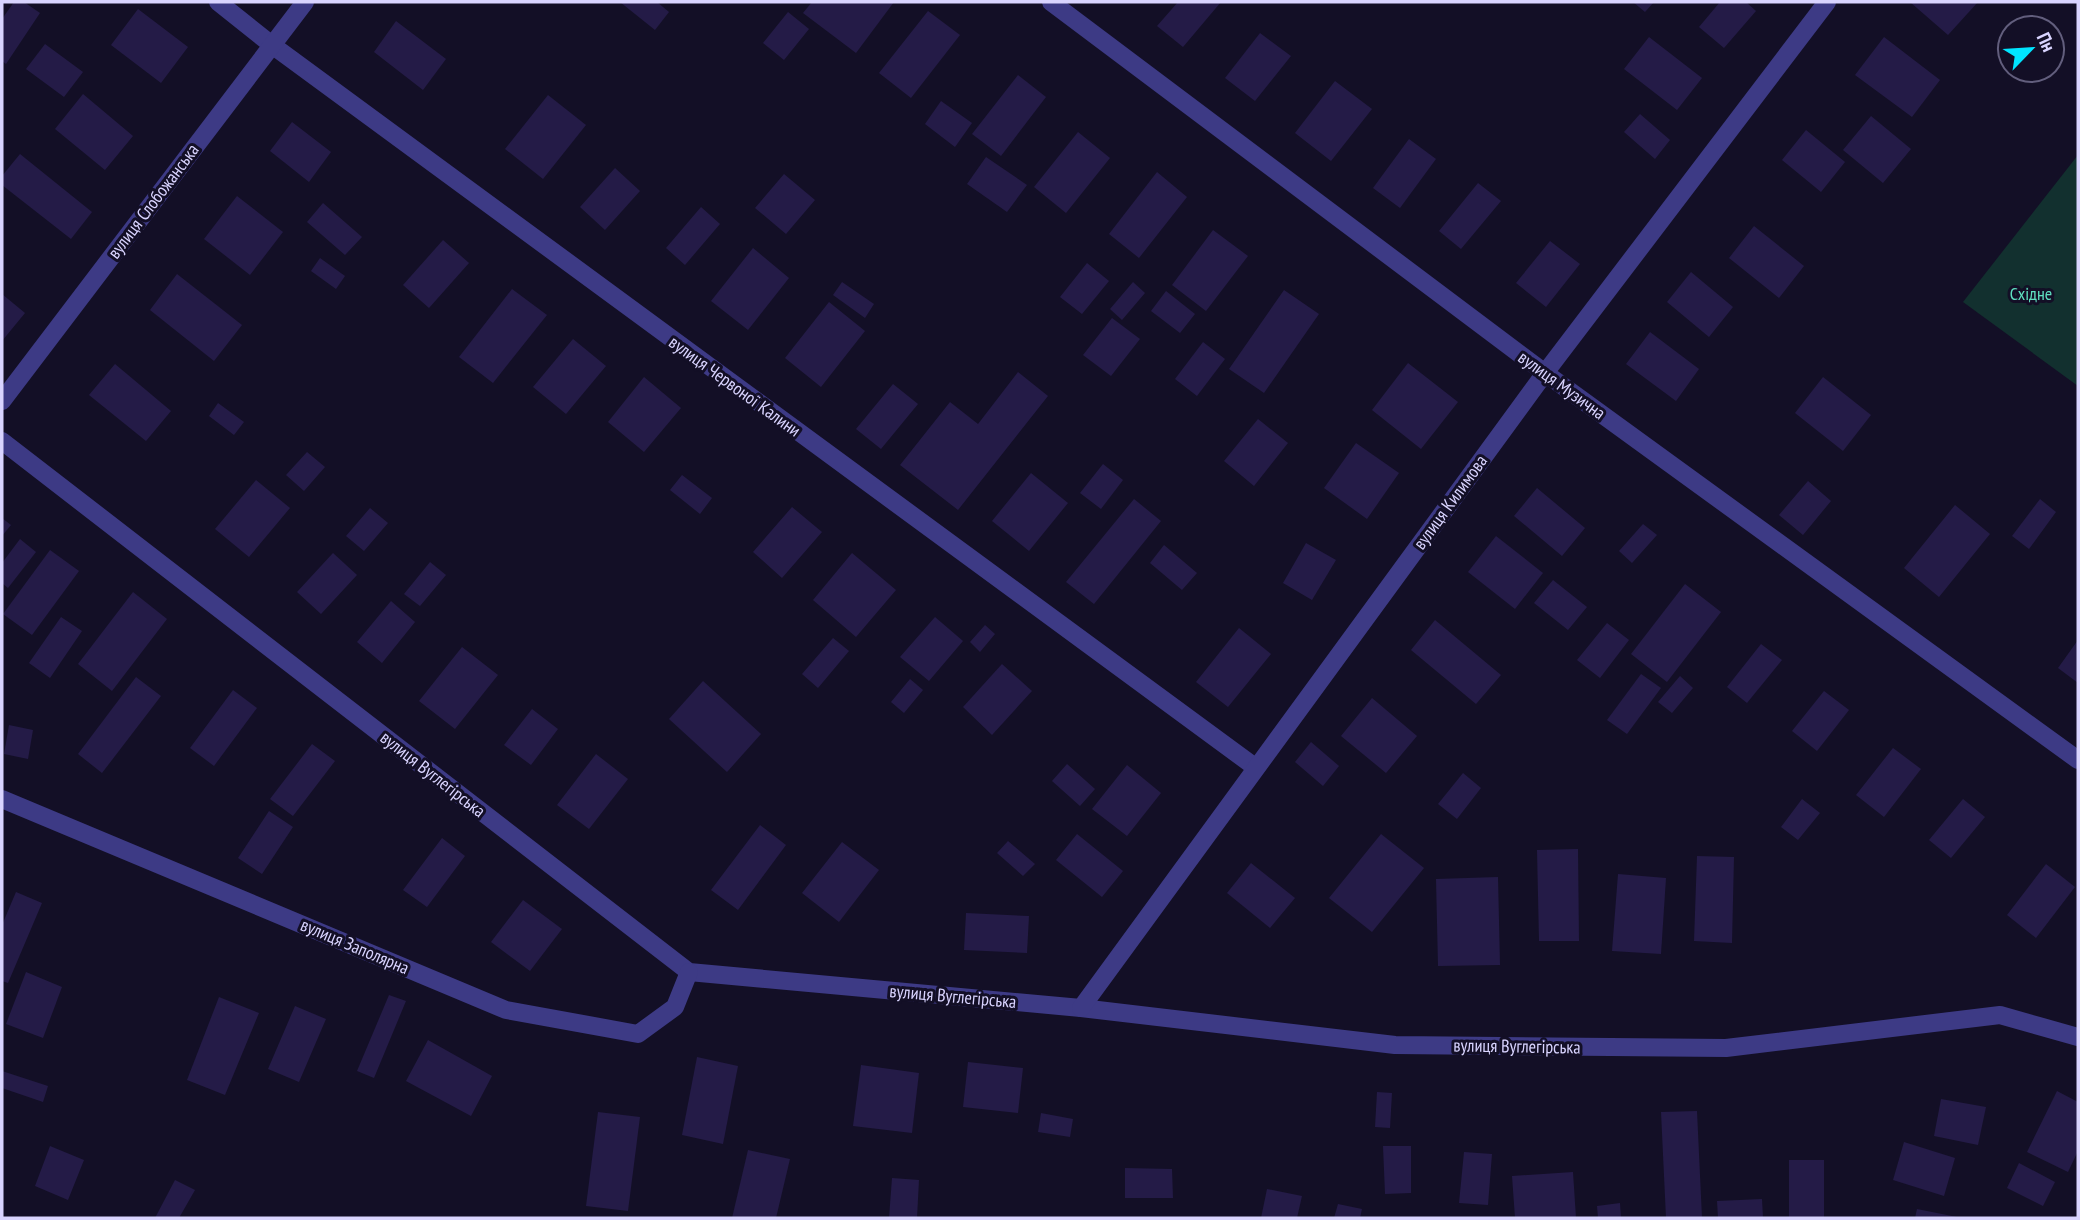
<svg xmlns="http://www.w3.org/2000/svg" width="2080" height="1220" font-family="'PT Sans Narrow',sans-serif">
<rect width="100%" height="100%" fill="#130f26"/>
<path fill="#12302f" d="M2078,155V386L1963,302Z"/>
<g fill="#241b47">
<path d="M14,2H24L40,13L6,64L2,61V19Z"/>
<path d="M620,2H657L669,12L655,30Z"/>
<path d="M812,2H894L856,53L803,13Z"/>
<path d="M1178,2H1221L1183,47L1157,26Z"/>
<path d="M1633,2H1654L1645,12Z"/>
<path d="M1720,2H1746L1756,11L1724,48L1699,27Z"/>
<path d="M1910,2H1978L1948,35Z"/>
<path d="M138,9L188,47L161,83L111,45Z"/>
<path d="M928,11L960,35L911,98L879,73Z"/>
<path d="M788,12L809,29L784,60L763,43Z"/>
<path d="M396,21L446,59L423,90L374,52Z"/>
<path d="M1260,33L1291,56L1255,101L1225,78Z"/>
<path d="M1649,37L1702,78L1677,110L1624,69Z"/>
<path d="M1884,37L1940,80L1912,117L1855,75Z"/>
<path d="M45,44L83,72L64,97L26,69Z"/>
<path d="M1018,75L1046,97L1001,156L972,134Z"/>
<path d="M1335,81L1372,109L1331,161L1295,133Z"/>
<path d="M83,94L133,136L105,170L55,129Z"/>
<path d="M548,95L586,125L543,179L505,149Z"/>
<path d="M941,101L972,123L955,147L925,124Z"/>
<path d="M1640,114L1670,140L1655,159L1624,132Z"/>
<path d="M1871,116L1911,149L1883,183L1843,150Z"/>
<path d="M292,122L331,152L309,182L270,151Z"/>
<path d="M1806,130L1845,162L1821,192L1782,160Z"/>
<path d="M1078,132L1110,158L1066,213L1034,187Z"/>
<path d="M1409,139L1436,159L1400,208L1373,188Z"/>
<path d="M20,154L92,212L71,239L2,185V176Z"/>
<path d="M986,157L1027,185L1007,212L967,184Z"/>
<path d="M615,168L640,191L605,230L580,207Z"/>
<path d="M1157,172L1187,197L1139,258L1109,234Z"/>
<path d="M784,174L815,200L786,234L755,208Z"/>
<path d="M1478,183L1501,201L1461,249L1439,231Z"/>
<path d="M237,196L283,232L250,275L204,239Z"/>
<path d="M323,203L362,237L345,255L307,222Z"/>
<path d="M701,207L720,224L685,265L666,248Z"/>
<path d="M1754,226L1804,266L1779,298L1729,258Z"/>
<path d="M1213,230L1248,256L1206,311L1172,285Z"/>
<path d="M443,240L469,263L429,308L403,285Z"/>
<path d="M1550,241L1580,264L1546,307L1516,283Z"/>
<path d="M753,248L789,278L748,330L711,301Z"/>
<path d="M320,258L345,276L336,289L311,271Z"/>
<path d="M1087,263L1109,281L1082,314L1060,297Z"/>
<path d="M1691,272L1733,307L1709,337L1667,302Z"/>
<path d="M177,274L242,325L214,361L150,310Z"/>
<path d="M842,282L874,304L865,318L833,295Z"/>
<path d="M1133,282L1145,293L1122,320L1110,309Z"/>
<path d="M512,289L547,315L493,383L459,357Z"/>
<path d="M1284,290L1319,314L1264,393L1229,369Z"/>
<path d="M1166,291L1195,314L1180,333L1151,311Z"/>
<path d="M2,294L25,313L2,341Z"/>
<path d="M829,302L865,331L821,387L785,358Z"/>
<path d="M1112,318L1140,339L1111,376L1083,355Z"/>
<path d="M1650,332L1699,369L1676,401L1626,364Z"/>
<path d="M573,339L606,366L566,414L533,387Z"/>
<path d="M1203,342L1225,359L1197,396L1175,379Z"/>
<path d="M1408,363L1458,402L1421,449L1372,410Z"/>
<path d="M115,364L171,411L146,441L89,395Z"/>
<path d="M1018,372L1048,396L958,510L900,465L950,402L978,424Z"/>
<path d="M644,377L681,408L644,452L608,422Z"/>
<path d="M1823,377L1871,415L1843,451L1795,413Z"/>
<path d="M893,384L918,404L881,449L856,429Z"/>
<path d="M218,403L244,422L234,435L209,416Z"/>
<path d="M1258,419L1288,443L1254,486L1224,461Z"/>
<path d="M1356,443L1399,473L1367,519L1324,488Z"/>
<path d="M307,452L325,467L304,491L286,475Z"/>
<path d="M1103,464L1123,480L1101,509L1080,493Z"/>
<path d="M1031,473L1068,503L1029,551L992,521Z"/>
<path d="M682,475L712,498L700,514L670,490Z"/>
<path d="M256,480L290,508L249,557L215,529Z"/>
<path d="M1808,481L1831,501L1803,535L1779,515Z"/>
<path d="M1537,488L1585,528L1562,556L1514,516Z"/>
<path d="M1134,499L1161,521L1094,604L1066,582Z"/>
<path d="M2040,499L2056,512L2029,549L2012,536Z"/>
<path d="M1955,505L1990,534L1939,597L1904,568Z"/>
<path d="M792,507L822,532L782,578L753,552Z"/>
<path d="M370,508L388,523L364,551L346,536Z"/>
<path d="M2,518L11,525L2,536Z"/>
<path d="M1643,524L1657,535L1632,563L1619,551Z"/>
<path d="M1496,536L1543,573L1515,609L1468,572Z"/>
<path d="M20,539L36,552L8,588L2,583V563Z"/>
<path d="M1306,543L1336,560L1312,600L1283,583Z"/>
<path d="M1164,545L1197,573L1182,590L1150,563Z"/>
<path d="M50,550L79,571L32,635L3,614Z"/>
<path d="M333,553L357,575L321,614L297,592Z"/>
<path d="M852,553L896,590L856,637L813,600Z"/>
<path d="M430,562L446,575L420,606L404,594Z"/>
<path d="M1553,580L1587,607L1568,630L1534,603Z"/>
<path d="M1685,584L1721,612L1667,682L1631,654Z"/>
<path d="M133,592L167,619L112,691L78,664Z"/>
<path d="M391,601L415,622L382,663L357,642Z"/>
<path d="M61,617L82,631L50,678L29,663Z"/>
<path d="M935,617L963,641L929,681L900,657Z"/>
<path d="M1435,620L1501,675L1476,704L1411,650Z"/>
<path d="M1607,623L1629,640L1600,678L1577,660Z"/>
<path d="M985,625L995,634L980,652L970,642Z"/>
<path d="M1239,628L1271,654L1228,707L1196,682Z"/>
<path d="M833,638L849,651L818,688L802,674Z"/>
<path d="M2078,640V683L2058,668Z"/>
<path d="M1761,644L1782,660L1747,703L1727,687Z"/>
<path d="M462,647L498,675L455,729L419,701Z"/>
<path d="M1002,664L1032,691L992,735L963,707Z"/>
<path d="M1641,674L1661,688L1627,734L1607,720Z"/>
<path d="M1680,676L1693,688L1672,713L1658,702Z"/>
<path d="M136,677L161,696L102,773L78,754Z"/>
<path d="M910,679L923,690L904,713L891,702Z"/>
<path d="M703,681L761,734L727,772L669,719Z"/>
<path d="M233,690L257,708L214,766L190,748Z"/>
<path d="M1824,691L1849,710L1817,751L1792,731Z"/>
<path d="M1372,698L1417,736L1386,773L1341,736Z"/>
<path d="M532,709L558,729L531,765L504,745Z"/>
<path d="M9,725L33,730L28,759L4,754Z"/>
<path d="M1311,742L1339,766L1323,786L1295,762Z"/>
<path d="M312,744L335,761L293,816L270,799Z"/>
<path d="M1893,748L1921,769L1884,817L1856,795Z"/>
<path d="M596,754L628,779L589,829L557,805Z"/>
<path d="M1067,764L1095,789L1080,806L1052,781Z"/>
<path d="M1127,765L1161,793L1127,836L1092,809Z"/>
<path d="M1463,773L1481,788L1457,819L1438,804Z"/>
<path d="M1802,799L1820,813L1798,840L1781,827Z"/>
<path d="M1963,799L1985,817L1951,858L1929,840Z"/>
<path d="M269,811L293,827L262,874L238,858Z"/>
<path d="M760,825L786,845L738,910L711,890Z"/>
<path d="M1077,834L1123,871L1102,897L1056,860Z"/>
<path d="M1381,834L1424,868L1372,932L1329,898Z"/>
<path d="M442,838L465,856L427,907L403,890Z"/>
<path d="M1008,841L1035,864L1023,876L997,853Z"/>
<path d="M842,842L879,870L839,922L802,893Z"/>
<path d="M1578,849L1579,941H1539L1537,850Z"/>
<path d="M1697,856L1734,857L1732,943L1694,941Z"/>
<path d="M1251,863L1295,898L1270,928L1227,893Z"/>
<path d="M2046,864L2075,887L2036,938L2007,915Z"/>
<path d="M1618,874L1666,878L1661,954L1612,951Z"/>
<path d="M1498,877L1500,965L1438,966L1436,879Z"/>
<path d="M16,892L42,903L8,983L2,981V925Z"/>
<path d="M523,900L562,929L530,971L491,942Z"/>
<path d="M966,913L1029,916L1027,953L964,950Z"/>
<path d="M26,972L62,987L43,1038L6,1024Z"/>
<path d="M389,995L406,1001L374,1078L357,1071Z"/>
<path d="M219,997L259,1013L225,1095L187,1080Z"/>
<path d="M295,1006L326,1019L299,1082L268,1069Z"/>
<path d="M428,1040L492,1076L471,1116L406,1081Z"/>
<path d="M697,1057L738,1066L723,1144L682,1135Z"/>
<path d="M968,1062L1023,1068L1018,1113L963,1107Z"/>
<path d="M861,1065L919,1073L912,1133L853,1126Z"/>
<path d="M2,1071L48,1086L43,1102L2,1088Z"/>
<path d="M2057,1091L2078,1102V1151L2068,1172L2027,1152Z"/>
<path d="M1377,1092L1392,1093L1390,1128L1375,1127Z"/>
<path d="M1941,1099L1986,1107L1978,1145L1934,1136Z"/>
<path d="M1697,1111L1702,1218H1666L1661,1112Z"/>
<path d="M598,1112L640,1117L628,1211L586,1206Z"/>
<path d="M1041,1113L1073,1119L1070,1137L1038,1132Z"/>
<path d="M1904,1142L1955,1158L1944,1196L1893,1180Z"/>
<path d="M50,1146L84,1160L68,1200L35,1186Z"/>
<path d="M1383,1146H1411V1193L1385,1194Z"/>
<path d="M748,1150L790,1159L776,1218H732Z"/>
<path d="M1464,1152L1492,1154L1488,1205L1459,1203Z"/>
<rect x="1789" y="1160" width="35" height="58"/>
<path d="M2019,1163L2055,1182L2043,1206L2007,1188Z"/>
<path d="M1125,1168L1172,1169L1173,1198H1125Z"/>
<path d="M1573,1172L1576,1218H1515L1512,1176Z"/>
<path d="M892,1178L919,1180L917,1218H889Z"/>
<path d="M175,1180L195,1190L179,1218H155Z"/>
<path d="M1267,1189L1302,1196L1297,1218H1261Z"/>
<path d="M1762,1199L1763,1218H1718L1717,1201Z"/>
<path d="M1620,1203L1621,1218H1598L1597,1206Z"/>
<path d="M1338,1204L1362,1209L1360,1218H1334Z"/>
<path d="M1917,1209L1957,1217V1218H1915Z"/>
</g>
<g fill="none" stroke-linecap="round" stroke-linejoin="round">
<g stroke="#3d3a85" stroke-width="18">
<path d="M218,2L272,45L1255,767"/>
<path d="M1051,2L1545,373L2078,760"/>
<path d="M2,401L305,2"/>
<path d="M2,441L689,972L1081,1008L1395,1045L1726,1048L2000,1015L2078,1037"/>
<path d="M2,799L506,1010L638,1034L675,1007L689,972"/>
<path d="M1081,1008L1545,373L1827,2"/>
</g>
</g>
<g text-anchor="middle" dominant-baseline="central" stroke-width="6" stroke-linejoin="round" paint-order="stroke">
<g font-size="18" fill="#d9d4ff" stroke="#130f26">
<text transform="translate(153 201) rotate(-53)">вулиця Слобожанська</text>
<text transform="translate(1562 385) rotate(36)">вулиця Музична</text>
<text transform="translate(735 386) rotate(36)">вулиця Червоної Калини</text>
<text transform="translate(1450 502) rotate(-54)">вулиця Килимова</text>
<text transform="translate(433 774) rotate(38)">вулиця Вуглегірська</text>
<text transform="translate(355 946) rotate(23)">вулиця Заполярна</text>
<text transform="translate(953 996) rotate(5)">вулиця Вуглегірська</text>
<text transform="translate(1517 1046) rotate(1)">вулиця Вуглегірська</text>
</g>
<g font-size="18" fill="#5fe0c0" stroke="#130f26">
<text x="2031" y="293">Східне</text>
</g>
</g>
<rect width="2080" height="1220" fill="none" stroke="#d9d4ff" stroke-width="7"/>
<g transform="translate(2031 49) rotate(65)"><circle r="33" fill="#130f26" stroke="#625e7d" stroke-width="2"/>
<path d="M0-5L12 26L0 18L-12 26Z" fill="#00e5ff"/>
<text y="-10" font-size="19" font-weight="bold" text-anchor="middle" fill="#d9d4ff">Пн</text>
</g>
</svg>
